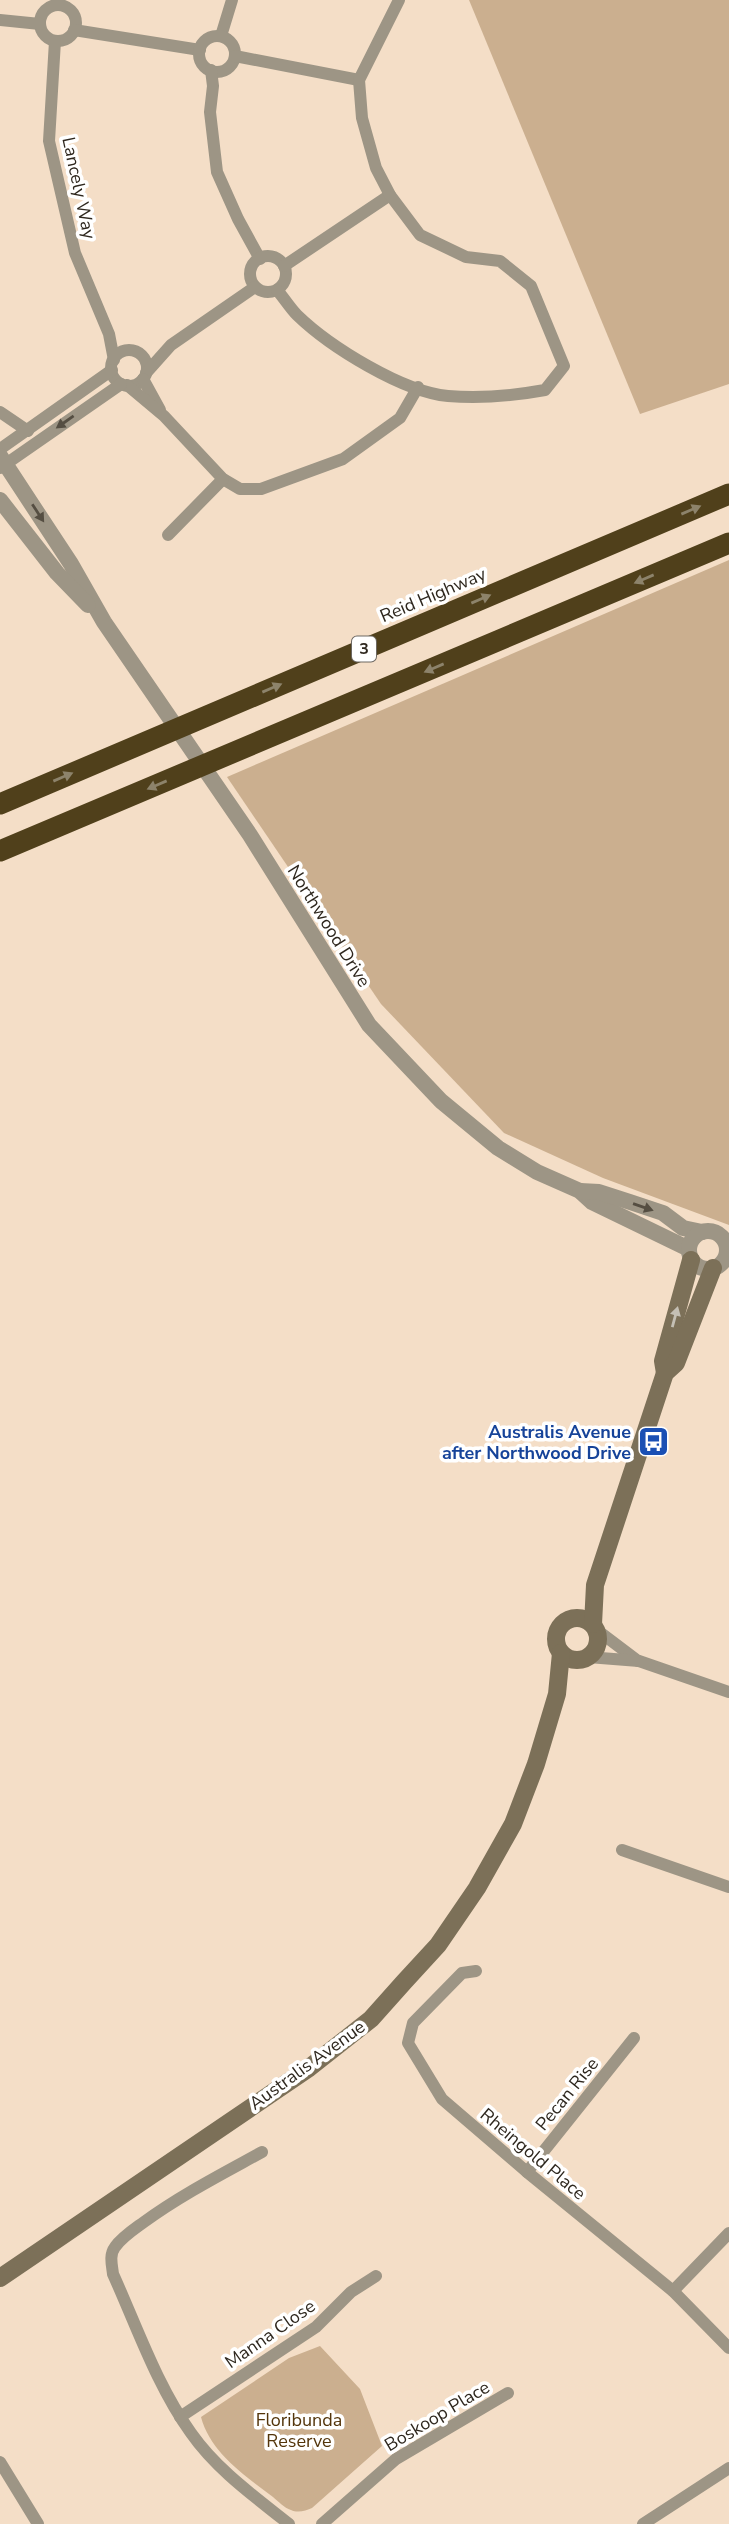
<svg xmlns="http://www.w3.org/2000/svg" width="729" height="2524" font-family="'Nunito Sans',sans-serif">
<rect width="100%" height="100%" fill="#f4dec7"/>
<g fill="#cbaf8f">
<path d="M469,0H729V384L640,414Z"/>
<path d="M729,560V1225L603,1178L504,1133L381,1004L227,777Z"/>
<path d="M320,2346L360,2389L382,2446L312,2508C306,2511 297,2513 291,2510C284,2508 278,2501 273,2497C245,2476 210,2452 201,2417L289,2358Z"/>
</g>
<g fill="none" stroke-linecap="round" stroke-linejoin="round">
<g stroke="#9d9585" stroke-width="12">
<circle cx="58" cy="23" r="18"/>
<path d="M0,20L40,24"/>
<path d="M74,30L200,50"/>
<path d="M221,36L232,0"/>
<circle cx="217" cy="54" r="18"/>
<path d="M55,41L49,141L75,253L109,334L114,360"/>
<path d="M235,56L359,80"/>
<path d="M211,70L213,86L210,112L217,172L238,219L260,259"/>
<circle cx="268" cy="274" r="18"/>
<path d="M284,266L390,195"/>
<path d="M277,290C284,298 290,308 297,315C330,347 403,392 448,396C481,399 512,396 545,390L564,366L531,286L500,261L466,257L420,235L390,195L376,168L362,118L359,80L399,0"/>
<circle cx="129" cy="368" r="18"/>
<path d="M146,373L171,345L255,287"/>
<path d="M143,379L160,410"/>
<path d="M127,385L164,416L223,479L240,489H261L343,459L400,418L418,387"/>
<path d="M0,412L28,431"/>
<path d="M0,449L112,370"/>
<path d="M0,468L121,384"/>
<path d="M168,535L223,479"/>
<path d="M597,1630L638,1661"/>
<path d="M588,1657L639,1661L729,1692"/>
<path d="M622,1850L729,1887"/>
<path d="M476,1971L462,1973L413,2023L408,2043L442,2099L527,2172L673,2291L729,2348"/>
<path d="M262,2152C222,2174 181,2195 144,2222C133,2230 122,2237 115,2247C109,2255 112,2265 113,2274C137,2327 157,2386 191,2433C217,2470 254,2496 289,2524"/>
<path d="M527,2172L634,2038"/>
<path d="M673,2291L729,2233"/>
<path d="M180,2417L316,2327L351,2292L376,2276"/>
<path d="M0,2462L38,2524"/>
<path d="M322,2524L396,2459L508,2393"/>
<path d="M643,2524L729,2468"/>
</g>
<g stroke="#9d9585" stroke-width="16">
<path d="M0,456L71,564L104,622L250,835L369,1025L441,1101L498,1148L537,1172L580,1191L592,1202L689,1249"/>
<path d="M0,500L57,573L88,605"/>
<path d="M580,1191L599,1192L630,1202L663,1213L683,1228L702,1232"/>
<circle cx="708" cy="1250" r="19"/>
</g>
<g stroke="#7c7058" stroke-width="18">
<path d="M665,1373L663,1361L691,1260"/>
<circle cx="577" cy="1639" r="21"/>
<path d="M593,1624L595,1585L665,1373L676,1363L713,1268"/>
<path d="M0,2278L309,2068L371,2019L404,1982L438,1945L477,1888L513,1824L536,1764L557,1694L561,1653"/>
</g>
<g stroke="#50401b" stroke-width="21">
<path d="M0,804L729,494"/>
<path d="M0,851L729,543"/>
</g>
</g>
<defs><path id="oneway-solid" d="M-6-.8H1V-3.2L6.5 0L1 3.2V.8H-6Z" transform="scale(1.75)"/></defs>
<g fill="#554e42">
<use href="#oneway-solid" transform="translate(65 422) rotate(145)"/>
<use href="#oneway-solid" transform="translate(38 513) rotate(57)"/>
<use href="#oneway-solid" transform="translate(643 1207) rotate(19)"/>
</g>
<g fill="#8d836b">
<use href="#oneway-solid" transform="translate(691 510) rotate(-23)"/>
<use href="#oneway-solid" transform="translate(644 579) rotate(157)"/>
<use href="#oneway-solid" transform="translate(481 599) rotate(-23)"/>
<use href="#oneway-solid" transform="translate(434 668) rotate(157)"/>
<use href="#oneway-solid" transform="translate(272 688) rotate(-23)"/>
<use href="#oneway-solid" transform="translate(63 777) rotate(-23)"/>
<use href="#oneway-solid" transform="translate(157 785) rotate(157)"/>
</g>
<use fill="#c4bfb4" href="#oneway-solid" transform="translate(675 1317) rotate(-75)"/>
<defs>
<symbol id="bus-square" viewBox="-11 -11 22 22"><rect x="-9" y="-9" width="18" height="18" rx="4" fill="#1a4fb4" stroke="#fff"/><path d="M-5-6H5V4H4V6H2V4H-2V6H-4V4H-5ZM-3.5-4V0h7V-4ZM-3.5 1.2v1.5H-2V1.2ZM2 1.2v1.5H3.5V1.2Z" fill="#fff"/></symbol>
</defs>
<g fill-rule="evenodd">
<use href="#bus-square" x="636" y="1424" width="35" height="35"/>
</g>
<g text-anchor="middle" dominant-baseline="central" stroke-width="7" stroke-linejoin="round" paint-order="stroke">
<rect fill="#fff" stroke="#6d6862" stroke-width="2" x="352" y="636.5" width="24" height="25" rx="5"/>
<g font-size="16" font-weight="bold" fill="#2e271e">
<text x="364" y="649">3</text>
</g>
<g font-size="18" fill="#2e271e" stroke="#fff">
<text transform="translate(79 188) rotate(78)">Lancely Way</text>
<text transform="translate(433 595) rotate(-23)">Reid Highway</text>
<text transform="translate(329 926) rotate(58)">Northwood Drive</text>
<text transform="translate(307 2065) rotate(-36)">Australis Avenue</text>
<text transform="translate(567 2094) rotate(-51)">Pecan Rise</text>
<text transform="translate(533 2154) rotate(40)">Rheingold Place</text>
<text transform="translate(270 2334) rotate(-35)">Manna Close</text>
<text transform="translate(437 2416) rotate(-31)">Boskoop Place</text>
</g>
<g font-size="18" font-weight="bold" fill="#164399" stroke="#fff" text-anchor="end">
<text x="631" y="1432">Australis Avenue<tspan x="631" dy="21">after Northwood Drive</tspan></text>
</g>
<g font-size="18" fill="#53350b" stroke="#fff">
<text x="299" y="2420">Floribunda<tspan x="299" dy="21">Reserve</tspan></text>
</g>
</g>
</svg>
